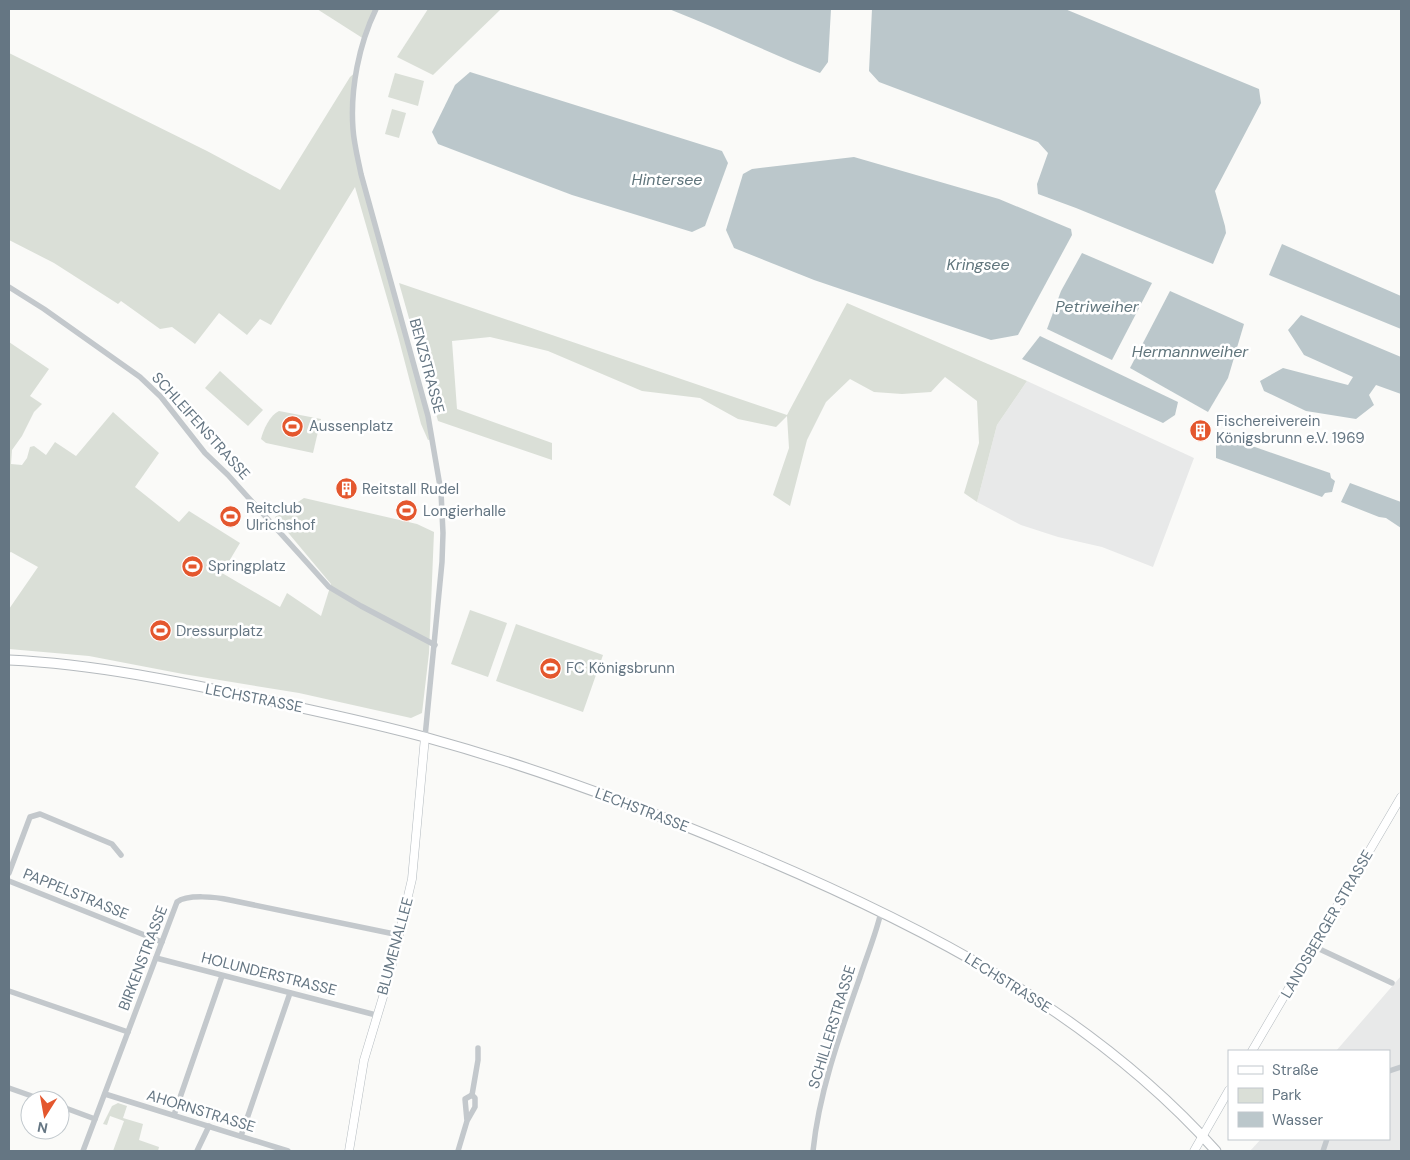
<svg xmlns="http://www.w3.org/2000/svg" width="1410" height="1160" font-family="'DM Sans',sans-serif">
<rect width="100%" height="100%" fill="#fafaf8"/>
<g fill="#e8e9e9">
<path d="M1027,381L1194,458L1153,567L1102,547L1058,537L1021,525L977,502L997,425Z"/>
<path d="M1401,976V1151H1250L1261,1139H1389V1051H1336Z"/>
</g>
<g fill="#dadfd7">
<path d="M317,9H376L364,39Z"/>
<path d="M428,9H501L433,75L397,57Z"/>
<path d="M9,53L207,151L280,190L350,77L357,71L354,101L356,151L433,439L428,440L421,424L398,336L355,187L271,325L260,319L247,335L219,313L195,344L172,327L160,329L121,301L118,304L54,263L9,240Z"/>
<path d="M395,73L424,81L418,106L388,97Z"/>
<path d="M392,109L406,113L399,138L385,134Z"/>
<path d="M399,283L787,415L847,303L1027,381L997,425L977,502L964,493L979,443L977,401L945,377L931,392L902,394L874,392L850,379L826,402L807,440L790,506L773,495L789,448L787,416L776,427L738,419L700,398L642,391L548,351L490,337L452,341L457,409L552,443V460L438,421Z"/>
<path d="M9,342L49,369L30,396L42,404L34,412L22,436L12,450L11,464L22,465L27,458L30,447L34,446L46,455L55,442L76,456L113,412L159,453L135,487L179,522L189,511L240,543L222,573L280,607L287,593L321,616L331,584L275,517L304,498L417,524L434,532L429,653L422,713L411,718L299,693L183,674L89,656L9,649V609L38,567L11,552L9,553Z"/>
<path d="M220,371L263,410L248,426L205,388Z"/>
<path d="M279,411L321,419L313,453L266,443L261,439C263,430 270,415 279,411Z"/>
<path d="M470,610L507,623L488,677L451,664Z"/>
<path d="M516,624L603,655L583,712L496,681Z"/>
<path d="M118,1103L127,1106L123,1118L143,1124L139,1140L159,1147L158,1151H113L124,1121L110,1116L107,1125L103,1124L112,1106Z"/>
</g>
<g fill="#bbc7cb">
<path d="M669,9H831L828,62L820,73C769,53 720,29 669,9Z"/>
<path d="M872,9H1065L1259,89L1261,103L1215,191L1225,226L1226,233L1213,264L1076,208L1038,194L1037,184L1048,153L1038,142L879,82L869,71Z"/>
<path d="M470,72L722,151L728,163L705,226L692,232L572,195L438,144L432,132L455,85Z"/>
<path d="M854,157L999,199L1071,229L1072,235L1018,335L991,340L814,280L734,248L726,230L743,174L752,169Z"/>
<path d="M1282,244L1401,296V329L1269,275Z"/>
<path d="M1082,253L1152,283L1112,360L1047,329L1061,291Z"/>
<path d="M1170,291L1244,324L1228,378L1208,412L1130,368Z"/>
<path d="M1301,315L1401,357V394L1376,385L1369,395L1374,405L1356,419L1306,411L1264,391L1260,381L1283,368L1348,385L1353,377L1304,355L1288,330Z"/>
<path d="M1040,336L1178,402L1175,415L1163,423L1022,359Z"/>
<path d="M1218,440L1255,447L1330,473L1331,478L1335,481L1332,492L1325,493L1322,497L1216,458V445Z"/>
<path d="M1350,483L1401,502V528L1386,518L1379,517L1341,502Z"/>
</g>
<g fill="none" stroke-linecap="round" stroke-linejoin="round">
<defs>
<g id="secondary">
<path d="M1252,1051L1401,797"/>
<path d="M349,1151L364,1060L389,977L412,879L425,737"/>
<path d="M1194,1151L1229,1090"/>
</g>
<path id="primary" d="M9,660C95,664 181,682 265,700C320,712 374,723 428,738C537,768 644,808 748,852C919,924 1090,1010 1216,1151"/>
</defs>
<use href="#secondary" stroke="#b3babf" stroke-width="9"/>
<use href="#primary" stroke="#b5babe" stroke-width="11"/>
<g stroke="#c3c8cc" stroke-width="5.5">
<path d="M376,9C359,44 350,89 353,129C354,144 358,159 361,174L428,416L441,492L443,533L442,562L425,737"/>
<path d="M9,287L44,309L140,377L161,397L205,453L228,475L329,587L361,606L435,645"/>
<path d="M9,873L30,817L40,814L112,844L121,855"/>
<path d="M9,881L162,942"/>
<path d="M1313,946L1392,983"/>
<path d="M156,958L376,1015"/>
<path d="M9,991L128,1032"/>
<path d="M1389,1071L1401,1067"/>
<path d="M9,1088L43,1100"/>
<path d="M105,1094L288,1151"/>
<path d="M472,1095L478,1060V1048"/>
<path d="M60,1106L95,1119"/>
<path d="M174,1115L222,976"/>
<path d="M241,1136L290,993"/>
<path d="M83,1151L177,902C187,894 217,897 230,900L399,935"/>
<path d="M197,1151L209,1126"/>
<path d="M458,1151L467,1121L475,1107V1098L472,1095L465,1099L467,1121"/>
<path d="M813,1151C819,1092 840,1034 860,977C867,955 876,934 881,912"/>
<path d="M1323,1151L1327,1139"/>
</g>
<use href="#secondary" stroke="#fff" stroke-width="8"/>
<use href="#primary" stroke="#fff" stroke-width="9"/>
</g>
<defs>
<symbol id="stadium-disc" viewBox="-11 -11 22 22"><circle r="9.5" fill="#e4572e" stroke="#fff"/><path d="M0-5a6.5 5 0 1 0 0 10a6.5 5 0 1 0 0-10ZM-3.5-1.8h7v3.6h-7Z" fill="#fff"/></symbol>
<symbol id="building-disc" viewBox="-11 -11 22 22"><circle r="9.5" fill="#e4572e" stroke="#fff"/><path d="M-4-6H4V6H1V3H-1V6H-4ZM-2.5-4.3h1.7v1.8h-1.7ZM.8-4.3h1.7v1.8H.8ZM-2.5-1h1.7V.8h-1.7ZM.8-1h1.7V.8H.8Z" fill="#fff"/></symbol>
</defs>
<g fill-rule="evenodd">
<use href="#stadium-disc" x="280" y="414" width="25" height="25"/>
<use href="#building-disc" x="1188" y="418" width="25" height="25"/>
<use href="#building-disc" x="334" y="476" width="25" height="25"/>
<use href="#stadium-disc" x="394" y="498" width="25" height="25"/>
<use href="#stadium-disc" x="218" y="504" width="25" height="25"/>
<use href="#stadium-disc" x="180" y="554" width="25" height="25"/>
<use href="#stadium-disc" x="148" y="618" width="25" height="25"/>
<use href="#stadium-disc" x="538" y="656" width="25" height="25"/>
</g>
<g text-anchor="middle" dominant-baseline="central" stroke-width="5" stroke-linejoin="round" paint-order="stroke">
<g font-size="15" fill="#657683" stroke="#fff">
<text transform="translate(427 366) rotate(75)">BENZSTRASSE</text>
<text transform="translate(201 426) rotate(48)">SCHLEIFENSTRASSE</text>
<text transform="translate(254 698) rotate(11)">LECHSTRASSE</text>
<text transform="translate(642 810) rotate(21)">LECHSTRASSE</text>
<text transform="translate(76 894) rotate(22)">PAPPELSTRASSE</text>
<text transform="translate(1327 924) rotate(-60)">LANDSBERGER STRASSE</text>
<text transform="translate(395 946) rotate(-75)">BLUMENALLEE</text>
<text transform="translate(143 958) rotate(-69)">BIRKENSTRASSE</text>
<text transform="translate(269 974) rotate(14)">HOLUNDERSTRASSE</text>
<text transform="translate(1008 983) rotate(32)">LECHSTRASSE</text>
<text transform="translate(832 1027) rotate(-73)">SCHILLERSTRASSE</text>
<text transform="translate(201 1111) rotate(17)">AHORNSTRASSE</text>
</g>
<g font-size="15" fill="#657683" stroke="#fff" text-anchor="start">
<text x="1216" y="421">Fischereiverein<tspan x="1216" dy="17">Königsbrunn e.V. 1969</tspan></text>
<text x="309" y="426">Aussenplatz</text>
<text x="362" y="489">Reitstall Rudel</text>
<text x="246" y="508">Reitclub<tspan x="246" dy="17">Ulrichshof</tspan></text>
<text x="423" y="511">Longierhalle</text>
<text x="208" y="566">Springplatz</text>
<text x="176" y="631">Dressurplatz</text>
<text x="566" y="668">FC Königsbrunn</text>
</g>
<g font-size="16" font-style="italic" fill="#60757c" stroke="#fff">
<text x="667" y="179">Hintersee</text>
<text x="978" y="264">Kringsee</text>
<text x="1097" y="306">Petriweiher</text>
<text x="1190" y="351">Hermannweiher</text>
</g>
</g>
<rect width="1410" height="1160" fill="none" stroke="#657683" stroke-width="20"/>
<rect x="1228" y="1050" width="162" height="90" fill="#ffffff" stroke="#c1c8cd"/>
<rect x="1238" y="1066" width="25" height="8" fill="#ffffff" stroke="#c1c8cd"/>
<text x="1272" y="1075" font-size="15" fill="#657683">Straße</text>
<rect x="1238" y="1088" width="25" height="15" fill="#dadfd7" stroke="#c1c8cd"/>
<text x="1272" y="1100" font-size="15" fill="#657683">Park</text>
<rect x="1238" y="1112" width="25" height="15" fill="#bbc7cb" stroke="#c1c8cd"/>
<text x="1272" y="1125" font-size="15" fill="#657683">Wasser</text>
<g transform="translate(45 1115) rotate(191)"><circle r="24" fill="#ffffff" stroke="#c1c8cd"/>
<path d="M0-4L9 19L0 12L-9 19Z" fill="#e4572e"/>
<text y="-8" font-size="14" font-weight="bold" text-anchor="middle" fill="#657683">N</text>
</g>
</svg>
